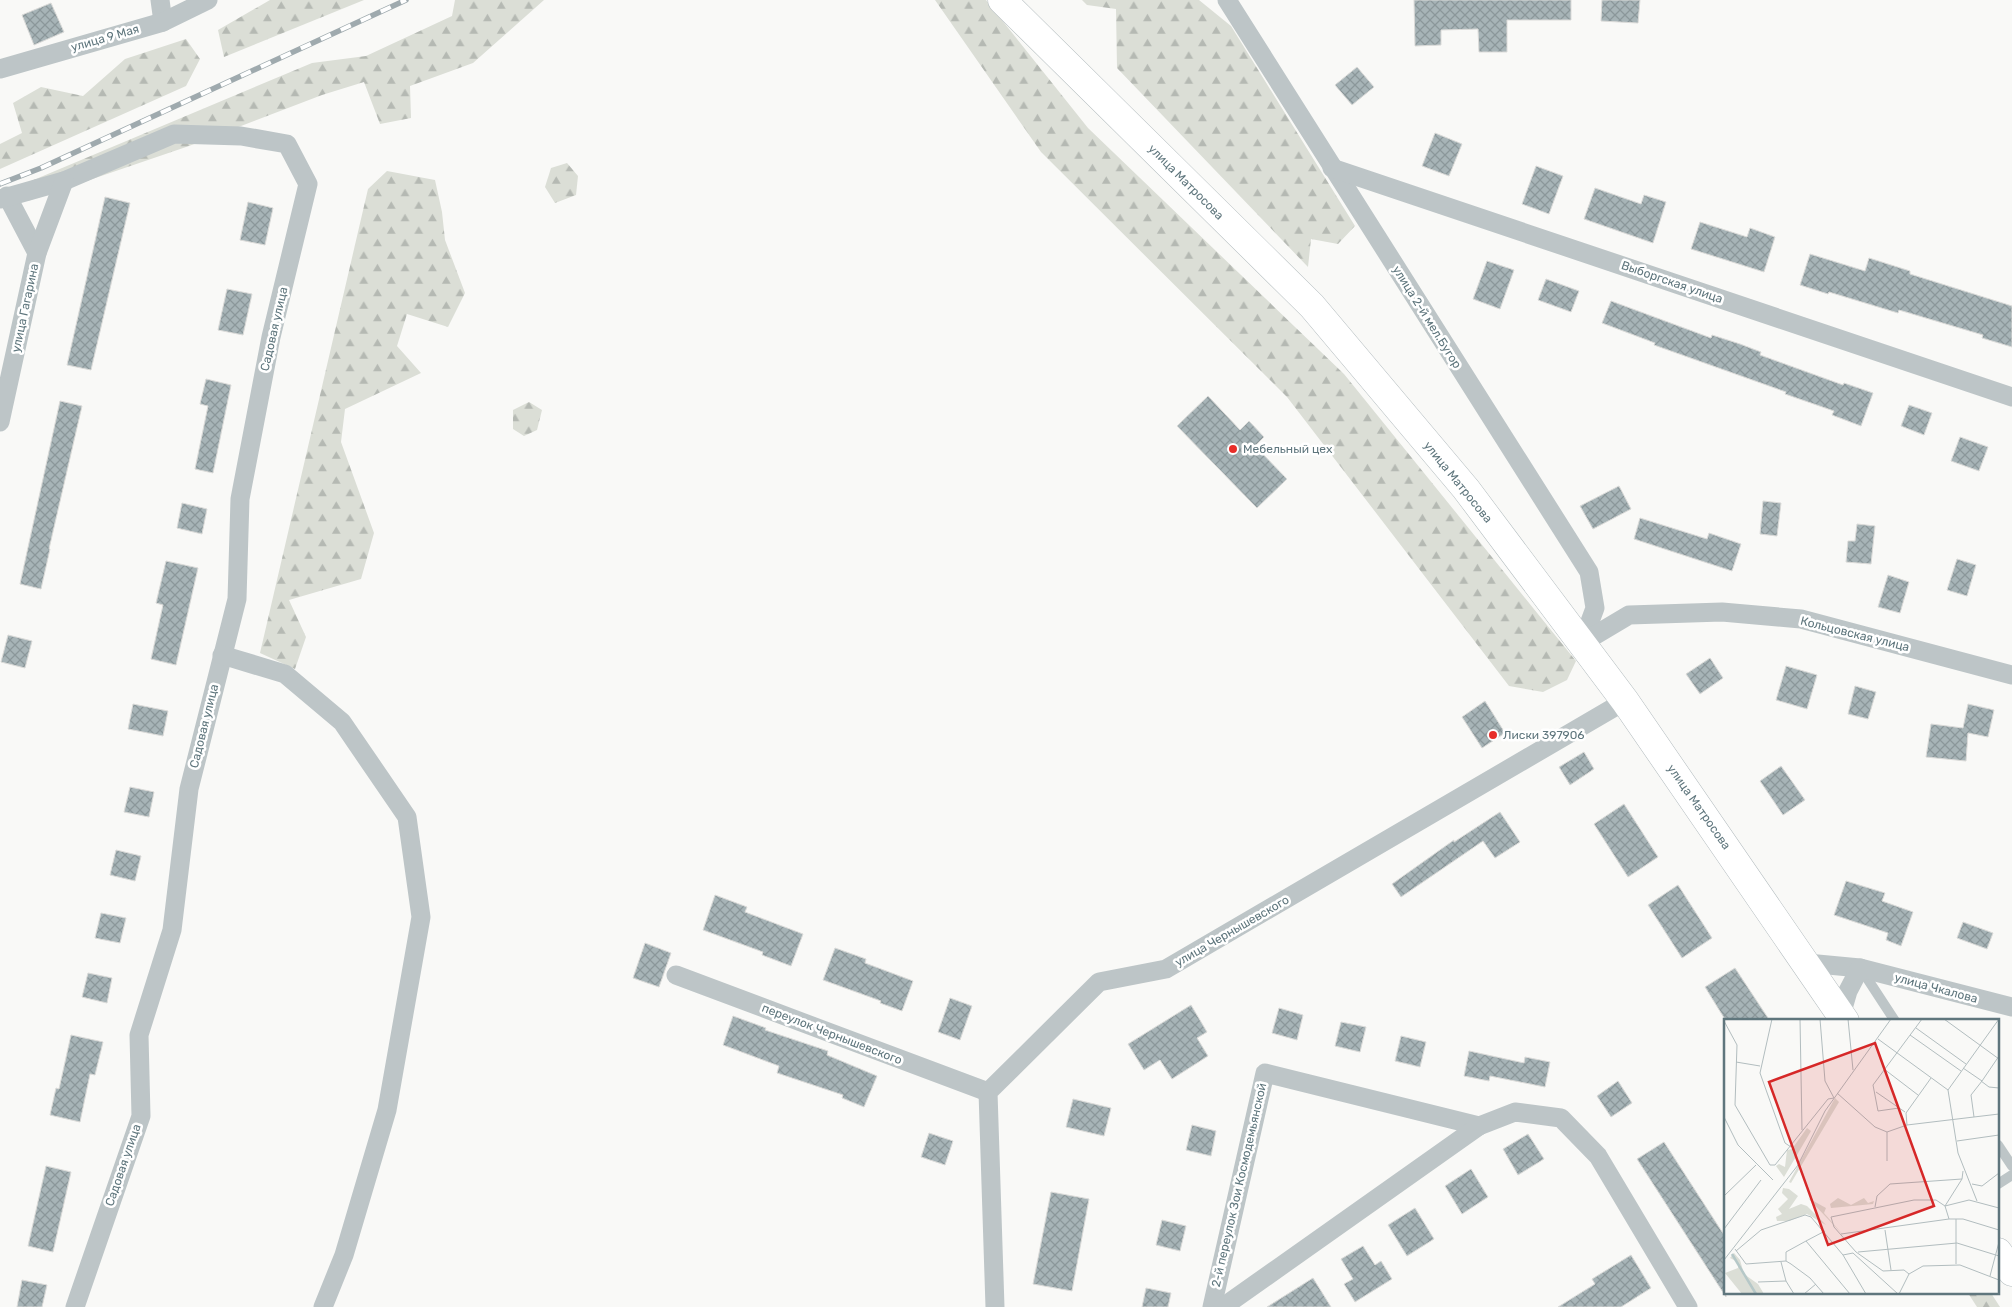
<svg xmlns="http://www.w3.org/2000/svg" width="2012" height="1307" font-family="Rubik,sans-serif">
<defs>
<pattern id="forest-firs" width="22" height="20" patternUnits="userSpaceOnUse" patternTransform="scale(1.25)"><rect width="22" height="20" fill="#dbded6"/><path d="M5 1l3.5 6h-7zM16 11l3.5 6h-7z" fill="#b5b9b3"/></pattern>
<pattern id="building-cross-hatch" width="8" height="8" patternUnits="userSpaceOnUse" patternTransform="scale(1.25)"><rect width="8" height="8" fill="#a7b4b7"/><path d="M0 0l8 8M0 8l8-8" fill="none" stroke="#8b979a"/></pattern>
</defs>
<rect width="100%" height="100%" fill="#f9f9f7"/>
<g fill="url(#forest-firs)">
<path d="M270,0H364L224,57L218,30Z"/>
<path d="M455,0H544L473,63L410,86L411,118L380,124L364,82L322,95L189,146L28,201L24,184L312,63L366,56L452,16Z"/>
<path d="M935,0H986L1088,128L1344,374L1576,661L1567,680L1543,692L1509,686L1287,397L1041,152Z"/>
<path d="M1082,0H1199L1231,26L1355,226L1338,244L1311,239L1308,267L1117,68L1116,9L1087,5Z"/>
<path d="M186,39L200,59L186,86L0,169V144L22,133L13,103L41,87L83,96L125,59Z"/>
<path d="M567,163L578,176L576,195L555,203L545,187L551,168Z"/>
<path d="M387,171L435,180L442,212L445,240L465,293L448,327L407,314L397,346L421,373L345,409L341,442L374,533L361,579L289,600L306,637L295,669L260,653L368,189Z"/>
<path d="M529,402L542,410L537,430L524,436L513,429V410Z"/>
<path d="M1968,1293H1991L2000,1307H1977Z"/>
</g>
<g fill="url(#building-cross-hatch)" stroke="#dbdbd9">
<path d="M1414,0H1571V20H1507V52H1479L1478,29L1441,30V45L1415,46Z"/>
<path d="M1602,0H1640L1638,23L1601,21Z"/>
<path d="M51,3L64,32L34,45L22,15Z"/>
<path d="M1357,67L1374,87L1352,105L1335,85Z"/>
<path d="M1435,133L1462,144L1449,176L1422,166Z"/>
<path d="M1536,166L1563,176L1549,214L1522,204Z"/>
<path d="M1595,188L1641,204L1644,195L1666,202L1653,243L1584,219Z"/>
<path d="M105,197L130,203L91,370L67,365Z"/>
<path d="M248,202L273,208L265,245L240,240Z"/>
<path d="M1700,222L1747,237L1750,228L1775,237L1764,272L1691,249Z"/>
<path d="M1810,254L1865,271L1869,258L1910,271V274L2012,306V347L1982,338L1983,335L1899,310L1898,313L1829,292L1828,294L1800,285Z"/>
<path d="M1487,261L1514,270L1500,309L1473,299Z"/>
<path d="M1546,279L1579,291L1571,312L1538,300Z"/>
<path d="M227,289L252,294L243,335L218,330Z"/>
<path d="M1611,301L1711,338L1712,335L1740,344L1761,352L1760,355L1843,385L1844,383L1873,393L1861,426L1832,415L1834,411L1785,394L1786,392L1654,345L1655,343L1602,323Z"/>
<path d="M206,379L231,385L213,473L195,469L208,406L200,404Z"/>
<path d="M1208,396L1240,430L1249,421L1264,437L1255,446L1287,479L1257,508L1177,426Z"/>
<path d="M60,401L82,406L49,549H50L41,589L20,584Z"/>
<path d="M1909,405L1932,413L1924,435L1901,426Z"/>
<path d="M1960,437L1988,447L1979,471L1951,461Z"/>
<path d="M1619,486L1631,509L1593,529L1580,506Z"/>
<path d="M1763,501L1781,503L1777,536L1760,534Z"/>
<path d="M182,503L207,509L202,534L177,528Z"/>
<path d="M1640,518L1707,539L1709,533L1741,544L1732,571L1634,539Z"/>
<path d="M1857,524L1875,526L1871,564L1846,562L1848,541H1855Z"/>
<path d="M1957,559L1976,565L1967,596L1947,590Z"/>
<path d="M166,561L198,568L176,665L151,659L163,605L156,603Z"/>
<path d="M1888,575L1909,582L1900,613L1878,607Z"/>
<path d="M8,635L32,641L25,668L1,662Z"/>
<path d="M1710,658L1723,678L1700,694L1686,674Z"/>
<path d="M1786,666L1817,675L1807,709L1776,700Z"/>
<path d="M1855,686L1876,692L1868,719L1848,714Z"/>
<path d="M1485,701L1505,733L1482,748L1462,717Z"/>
<path d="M133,704L168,711L163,736L128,729Z"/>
<path d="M1968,704L1994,710L1988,737L1968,733L1966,761L1926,757L1931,724L1963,728Z"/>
<path d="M1584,752L1594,769L1570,785L1559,767Z"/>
<path d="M1781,766L1805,800L1783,815L1760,781Z"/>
<path d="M130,787L154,792L149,817L124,812Z"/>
<path d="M1624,804L1658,857L1628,877L1594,824Z"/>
<path d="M1500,812L1520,842L1495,858L1483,841L1401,897L1392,884L1454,840V842Z"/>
<path d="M116,850L141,856L135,881L110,875Z"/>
<path d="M1846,881L1885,893L1882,901L1913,912L1901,946L1886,940L1888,933L1834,915Z"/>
<path d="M1678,885L1712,938L1682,958L1648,905Z"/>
<path d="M715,895L747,907L745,912L803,934L791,966L762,955L763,952L703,930Z"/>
<path d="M101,913L126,918L120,943L95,938Z"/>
<path d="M1963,922L1993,933L1987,949L1957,938Z"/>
<path d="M645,943L671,953L659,987L633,978Z"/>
<path d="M835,948L866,959L865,963L913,981L902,1011L880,1003L881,1001L823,980Z"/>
<path d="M1735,968L1770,1021H1726L1705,987Z"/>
<path d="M88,973L112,978L107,1003L82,997Z"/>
<path d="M950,998L972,1006L960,1040L938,1032Z"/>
<path d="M1191,1005L1207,1032L1197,1038L1208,1056L1172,1079L1160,1060L1144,1070L1128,1044Z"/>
<path d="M1279,1008L1303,1015L1297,1040L1272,1033Z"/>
<path d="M733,1016L766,1028L765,1030L828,1051L827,1055L877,1076L864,1107L842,1098L843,1095L777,1073L779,1066L723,1045Z"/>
<path d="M1341,1022L1366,1027L1360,1052L1335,1046Z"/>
<path d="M71,1035L103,1042L95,1075L90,1074L80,1122L50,1115L56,1088L59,1089Z"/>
<path d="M1401,1036L1426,1042L1420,1067L1395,1061Z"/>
<path d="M1469,1051L1524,1063L1525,1057L1550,1062L1545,1087L1490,1076L1489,1081L1464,1076Z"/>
<path d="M1618,1081L1632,1103L1611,1117L1597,1096Z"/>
<path d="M1073,1099L1111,1108L1104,1136L1066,1127Z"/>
<path d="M1192,1125L1216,1131L1211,1156L1186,1150Z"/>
<path d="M929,1133L953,1141L945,1165L921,1157Z"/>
<path d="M1528,1134L1544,1159L1518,1175L1503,1149Z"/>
<path d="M1664,1142L1726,1238V1297L1637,1159Z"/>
<path d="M46,1166L71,1172L53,1252L28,1246Z"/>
<path d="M1471,1169L1488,1197L1462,1214L1445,1186Z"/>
<path d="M1051,1192L1089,1199L1072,1291L1033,1284Z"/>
<path d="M1415,1208L1434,1239L1407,1256L1388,1225Z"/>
<path d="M1162,1220L1186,1226L1180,1251L1156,1245Z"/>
<path d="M1363,1246L1375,1265L1381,1261L1392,1279L1355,1302L1344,1284L1353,1279L1341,1259Z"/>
<path d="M1631,1255L1651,1288L1621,1307H1558L1595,1284L1592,1279Z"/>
<path d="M1313,1278L1331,1307H1267Z"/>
<path d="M22,1280L47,1285L42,1307H17Z"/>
<path d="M1146,1288L1171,1293L1168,1307H1142Z"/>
</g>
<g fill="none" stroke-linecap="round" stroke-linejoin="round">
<defs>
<g id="secondary">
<path d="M1002,0L1312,306L1466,489L1625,701L1845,1021"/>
<path d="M1998,1252L2012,1272"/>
</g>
</defs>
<use href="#secondary" stroke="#b2bbbe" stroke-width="29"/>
<g stroke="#bdc5c7" stroke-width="10">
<path d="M1861,969L1895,1021"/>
<path d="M1998,1145L2012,1166"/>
<path d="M1998,1184L2012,1175"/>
</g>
<g stroke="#bdc5c7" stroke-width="19">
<path d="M160,0L163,22"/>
<path d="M1227,0L1589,572L1595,608L1582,643"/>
<path d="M0,69L163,22L208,0"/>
<path d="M1332,168L2012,397"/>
<path d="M7,196L37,253"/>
<path d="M0,199L64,181L174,134L241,136L287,144L308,184L271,337L240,499L237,599L189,789L172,930L139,1035L141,1116L75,1307"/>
<path d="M0,422L37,253L64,181"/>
<path d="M1582,643L1629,615L1722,612L1801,619L2012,675"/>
<path d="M222,655L285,674L342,722L407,817L421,917L387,1110L344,1255L323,1307"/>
<path d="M1807,963L1860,968L2012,1007"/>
<path d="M676,975L988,1092"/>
<path d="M1841,1015L1848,991L1860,968"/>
<path d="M995,1307L988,1092L1099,982L1166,969L1625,701"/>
<path d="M1212,1307L1265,1073L1479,1126"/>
<path d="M1223,1307L1479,1126L1515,1112L1561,1118L1598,1156L1688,1307"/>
</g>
<use href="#secondary" stroke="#fff" stroke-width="28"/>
<defs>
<path id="rail" d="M0,184L41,168L406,0"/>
</defs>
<use href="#rail" stroke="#9faaae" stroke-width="5.5"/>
<use href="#rail" stroke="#fff" stroke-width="4" stroke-dasharray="11" stroke-linecap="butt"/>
</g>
<g fill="#e82d29" stroke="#fff" stroke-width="2">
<circle cx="1233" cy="449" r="5"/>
<circle cx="1493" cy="735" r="5"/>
</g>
<g text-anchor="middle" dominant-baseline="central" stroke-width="5" stroke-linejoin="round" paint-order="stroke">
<g font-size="12" fill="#5f767d" stroke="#fff">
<text transform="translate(105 38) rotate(-16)">улица 9 Мая</text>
<text transform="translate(1186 182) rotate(45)">улица Матросова</text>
<text transform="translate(1672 282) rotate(19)">Выборгская улица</text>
<text transform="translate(25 308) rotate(-78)">улица Гагарина</text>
<text transform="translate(1427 317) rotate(58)">улица 2-й мел.Бугор</text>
<text transform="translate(274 329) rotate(-77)">Садовая улица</text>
<text transform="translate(1458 482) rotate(51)">улица Матросова</text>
<text transform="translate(1855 634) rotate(14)">Кольцовская улица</text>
<text transform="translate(204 726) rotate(-76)">Садовая улица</text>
<text transform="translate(1699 807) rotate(55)">улица Матросова</text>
<text transform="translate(1232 931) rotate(-30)">улица Чернышевского</text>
<text transform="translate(1936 988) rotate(15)">улица Чкалова</text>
<text transform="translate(832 1034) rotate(21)">переулок Чернышевского</text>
<text transform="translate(123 1165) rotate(-71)">Садовая улица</text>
<text transform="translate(1239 1185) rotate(-77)">2-й переулок Зои Космодемьянской</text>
</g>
<g font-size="12" fill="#5f767d" stroke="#fff" text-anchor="start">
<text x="1243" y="449">Мебельный цех</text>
<text x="1503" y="735">Лиски 397906</text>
</g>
</g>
<g transform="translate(1724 1019)">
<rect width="275" height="275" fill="#f9f9f7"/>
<path d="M111,79L115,83L67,164L65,163ZM83,109L87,112L60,158L52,147L55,145L61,148L63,131L68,130ZM59,169L65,170L74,177L65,190L77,185L83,187L102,206L83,195L65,202H53L52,198L58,195L54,190L64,180L58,174ZM84,179L102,189L100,194L120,217ZM114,179L127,186L140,179L144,184L150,182L149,185L107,189L106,185ZM10,234L16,241L20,255L34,265L40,275H18L1,254L14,249V243L6,239Z" fill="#dbded6"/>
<path fill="none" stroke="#b6c8c8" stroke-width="2.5" d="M8,235L32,275"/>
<path fill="none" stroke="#b2bdbf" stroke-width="1" d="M48,0L36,54L61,124L67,128M76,0L78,111M124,0L129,51M220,0L275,40M0,2L13,26L11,86L46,146H51L104,80L110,79L101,62L96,0M192,9L242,45M186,16L237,52M154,20L224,71L234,134L253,182M12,43L36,47M239,49L258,62L275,37M160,50L194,76M257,62L265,68L275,69M224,71L275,0M152,73L181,93M113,74L151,108L163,113L183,106L275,95M175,89L154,92L149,66L198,0M0,98L14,126L49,161M250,98L247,76L258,62M183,106L182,94L207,59M233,122L275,116M163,142V113M248,165L258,167L275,154M0,177L32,146M151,188L153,177L166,165L238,160M225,200L221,187L238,160L239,152M232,200V245M0,210L37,161M161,211L167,251M101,212L82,222L126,275M117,215L225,200H239L275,211M11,230L22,245L62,242L67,245L86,259L100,275M12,232L37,211L81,196L87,198L119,236L142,275M134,233L233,224L275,237M119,236L129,234L174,275M0,241L74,146L101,92L167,0M62,242V233L82,222M57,243L62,262M185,255L180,251L159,252L132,233L110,208L107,198L190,181H212L221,187L245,181L275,189M266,257L275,223M34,263L62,262L70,275M80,275L92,265M175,275L185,255L199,247L236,246L275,261"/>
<path fill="#d62828" fill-opacity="0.15" stroke="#d62828" stroke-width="2.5" d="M151,24L210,187L104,226L45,63Z"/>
<rect width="275" height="275" fill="none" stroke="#5f767d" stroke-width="2.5"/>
</g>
</svg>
